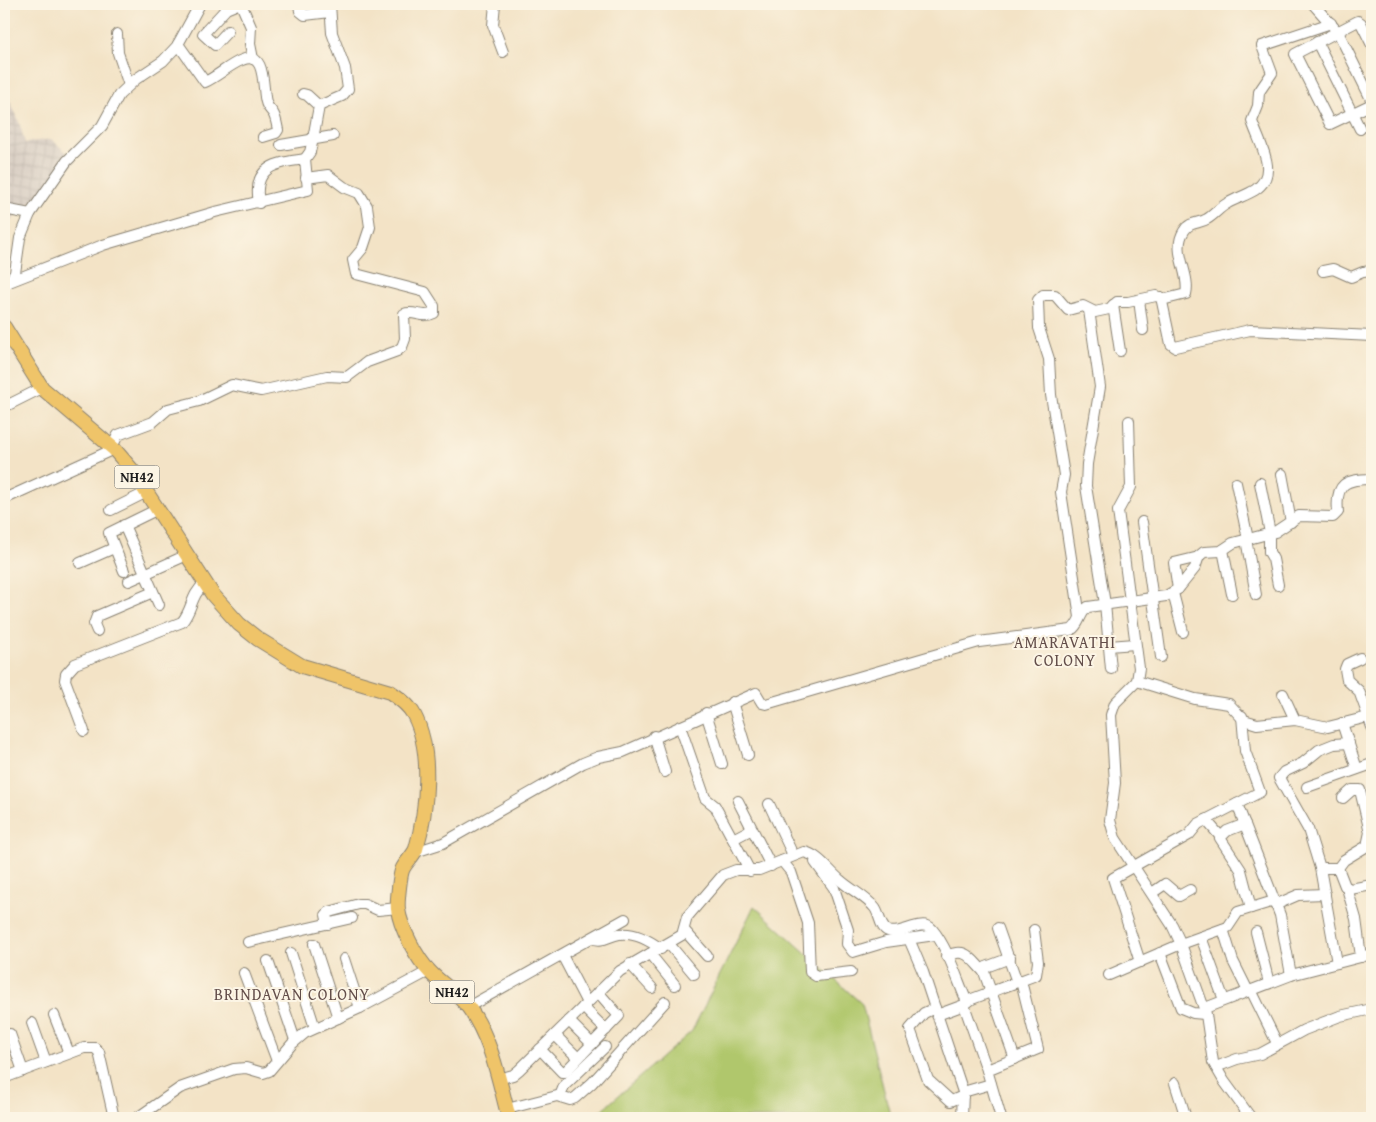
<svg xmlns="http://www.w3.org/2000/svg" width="1376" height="1122" font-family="'Gentium Book Plus',serif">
<defs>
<pattern id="industrial-grid" width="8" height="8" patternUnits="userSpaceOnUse" patternTransform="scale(1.25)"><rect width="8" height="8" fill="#cec2b9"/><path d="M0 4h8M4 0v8" fill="none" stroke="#b0a69e"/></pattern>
</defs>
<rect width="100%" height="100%" fill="#fcf5e5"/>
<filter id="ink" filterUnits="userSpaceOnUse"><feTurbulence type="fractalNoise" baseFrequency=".02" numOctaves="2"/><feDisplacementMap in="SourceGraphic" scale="10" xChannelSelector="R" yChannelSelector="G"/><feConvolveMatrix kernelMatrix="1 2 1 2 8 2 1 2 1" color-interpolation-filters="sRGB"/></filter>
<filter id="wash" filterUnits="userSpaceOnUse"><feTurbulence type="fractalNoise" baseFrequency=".0096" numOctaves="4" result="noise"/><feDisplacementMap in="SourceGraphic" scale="20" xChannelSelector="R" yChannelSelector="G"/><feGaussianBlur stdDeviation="1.12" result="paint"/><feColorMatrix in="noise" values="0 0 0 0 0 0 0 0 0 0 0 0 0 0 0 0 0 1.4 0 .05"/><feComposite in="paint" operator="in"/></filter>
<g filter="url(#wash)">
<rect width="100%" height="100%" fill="#f3e3c6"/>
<path fill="url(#industrial-grid)" d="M4,87L19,122L25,143L51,139L76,161L4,227Z"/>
<path fill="#b0c76c" stroke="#667244" d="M754,906L862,1004L891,1118H593L692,1031Z"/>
</g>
<g filter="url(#ink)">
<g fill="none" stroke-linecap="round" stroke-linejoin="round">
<defs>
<g id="minor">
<path d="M241,4L251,27L250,44L253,59"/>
<path d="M299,4L300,11L305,15L330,12"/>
<path d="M495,4L493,25L503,52"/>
<path d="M1313,4L1338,32L1372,101"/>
<path d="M228,31L215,45L203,34L226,9L238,4"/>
<path d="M117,34L118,53L129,85"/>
<path d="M1317,42L1360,129"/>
<path d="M178,44L205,82C218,76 229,65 242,60C267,49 262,90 266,102C267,108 272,110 274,115C276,119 277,125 278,130L276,133L263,137"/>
<path d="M1372,45L1361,23L1358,21L1295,54L1330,124L1372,104"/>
<path d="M303,94L307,95L319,106"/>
<path d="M281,145L333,136"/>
<path d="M259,203C252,166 276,163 305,159"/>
<path d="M4,209L30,214"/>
<path d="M1323,271L1333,269L1351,277L1363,272L1372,271"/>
<path d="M9,282L103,245L215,212L308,190L305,159L310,152L313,139L319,106L342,96L348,89L345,68L332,33L330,4"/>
<path d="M9,282L15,273L20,238L30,214L67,161L102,126L119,95L136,79L163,61L177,46L200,4"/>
<path d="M1161,297L1171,344L1175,347L1250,330L1372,336"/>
<path d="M1139,300L1143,330"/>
<path d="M1113,305L1120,351"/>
<path d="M1089,310L1100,387L1087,464L1086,486L1105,604L1111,669"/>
<path d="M4,407L42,388"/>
<path d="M1129,421L1131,487L1118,511L1139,668L1137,681L1195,699L1229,704L1244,720L1257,724L1295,720L1328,727L1372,716"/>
<path d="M112,447L118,435L153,422L168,409L199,401L232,385L261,391L327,376L347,377L367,362L397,351L402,347L405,339L404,314C414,310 423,319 434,313V306L425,292L356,274L353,260L363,248L370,227L367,206L359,193L344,187L328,175L306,178"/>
<path d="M1282,474L1291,522"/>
<path d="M1236,483L1248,539"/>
<path d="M1260,483L1270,533"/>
<path d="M4,499L114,449"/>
<path d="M111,510L147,492"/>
<path d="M1142,522L1161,657"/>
<path d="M124,525L159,605"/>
<path d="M1269,534V552L1273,559L1278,585"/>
<path d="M1246,539L1256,595"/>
<path d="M1223,550L1232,594"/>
<path d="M80,563L114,548"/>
<path d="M124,571L109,533L158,509"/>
<path d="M129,581L187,555"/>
<path d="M1178,589L1174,563L1199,557"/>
<path d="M1173,593L1183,632"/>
<path d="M1080,617L1061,492L1064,475L1051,395L1049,359L1039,328L1038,300L1043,295H1055L1068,310L1083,306L1095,312L1109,309L1117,302H1128L1156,296L1166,299L1186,294C1191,274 1171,251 1184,231C1190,221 1199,224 1207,219C1214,215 1220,207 1228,203C1237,198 1247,195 1255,190C1281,173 1258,142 1252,121L1258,106L1259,92L1272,73L1262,46L1331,23"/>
<path d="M97,631L94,624L97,616L153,592"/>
<path d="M1109,646L1135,644"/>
<path d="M1360,658L1347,664L1345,669L1347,680L1359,691L1372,727"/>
<path d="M1137,681L1115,703L1111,715L1115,783L1110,820L1115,838L1172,925L1181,944L1205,1011"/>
<path d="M1283,694L1295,720"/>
<path d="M732,702L748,755"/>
<path d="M706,713L722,764"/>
<path d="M1342,723L1357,769"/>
<path d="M680,726L705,798L715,806L750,871"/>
<path d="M84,731L65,680L66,674L75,664L182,622C193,609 190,596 205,583"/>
<path d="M654,736L665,772"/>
<path d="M1349,743L1334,744L1319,750L1303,763L1284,772L1279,778L1308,829L1320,868H1338L1345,886L1350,889L1372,885"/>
<path d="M1307,787L1372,764"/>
<path d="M738,801L771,866"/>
<path d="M769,804L793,855"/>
<path d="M1237,804L1280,915L1291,975"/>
<path d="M1206,820L1220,836"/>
<path d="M1245,824L1227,831L1220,838L1241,870L1251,908"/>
<path d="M733,839L752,829"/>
<path d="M415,852L443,843L583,763L598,757L623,752L756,693L762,703L766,704L979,642L1071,630C1080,625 1079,613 1088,607L1166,596L1178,589L1195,568L1199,556L1204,552L1221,551L1233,543L1275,532L1299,516L1333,517L1338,512C1335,483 1346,479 1372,479"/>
<path d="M782,861L791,872L808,923L810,972L816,976L851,972"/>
<path d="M815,862L834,888L848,930L847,944L853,952L886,942L935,935"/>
<path d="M1320,868L1337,963"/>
<path d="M1338,868L1344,860L1367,846L1370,832L1360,790H1352L1343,798"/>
<path d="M1347,888L1356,919L1361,957"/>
<path d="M1152,893L1165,884L1179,896L1190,890"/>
<path d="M1275,905L1298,895L1325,894"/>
<path d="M328,924L326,915L329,912L359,904H365L378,910L398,908"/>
<path d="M998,928L1017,982"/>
<path d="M1223,929L1233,961L1248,991"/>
<path d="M684,930L707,956"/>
<path d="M1256,932L1269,983"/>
<path d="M1201,937L1224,1000"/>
<path d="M592,938C602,943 608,936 619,934C634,932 649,940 661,949"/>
<path d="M909,939L923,972L963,1092L962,1118"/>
<path d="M248,942L352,918"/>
<path d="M314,944L338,1018"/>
<path d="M669,944L694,974"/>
<path d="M291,953L315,1028"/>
<path d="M1160,953L1181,1008L1193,1013L1205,1014"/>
<path d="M650,954L675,985"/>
<path d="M562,955L587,1003"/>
<path d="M946,956C967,947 970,958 984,972"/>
<path d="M1010,958L986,967L984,972L1015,1059"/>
<path d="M344,959L360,1008"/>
<path d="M268,961L295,1040"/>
<path d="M1140,962L1113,878L1189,835L1198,824L1260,792L1245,751L1242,716"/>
<path d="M630,964L652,988"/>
<path d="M244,973L277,1061"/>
<path d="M1109,975L1181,944L1228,927L1238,912L1274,901"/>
<path d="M1251,990L1277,1043"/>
<path d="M468,1007L625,919"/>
<path d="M583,1007L606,1030"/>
<path d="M935,1008L924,1013L910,1029L928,1080L951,1101L963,1096"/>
<path d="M54,1015L69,1053"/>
<path d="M937,1015L964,1005"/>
<path d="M569,1021L592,1044"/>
<path d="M32,1023L46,1062"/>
<path d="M10,1034L23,1071"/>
<path d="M555,1035L578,1058"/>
<path d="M540,1049L562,1072H565L619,1016L598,992"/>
<path d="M1216,1067L1237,1059L1260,1054L1304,1030L1340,1016L1372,1009"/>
<path d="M987,1070L1038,1049L1021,981"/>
<path d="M4,1078L84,1048H95L99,1052L114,1118"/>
<path d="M498,1079L513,1075L519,1070L620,971L682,935L687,917L723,875L736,870H759L804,852C819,855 828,870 840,880C851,890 865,896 875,908C880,915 880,928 888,931C900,936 922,918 932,929C948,948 957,979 967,1002"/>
<path d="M1175,1083L1186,1118"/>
<path d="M963,1092L991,1084"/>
<path d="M560,1096L564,1086L605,1047"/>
<path d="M507,1109L557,1096L570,1100L575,1098L592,1083L665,1002"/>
<path d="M137,1118L180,1088L234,1069L246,1068L263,1073L269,1071L292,1044L305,1033L360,1008L429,971"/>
<path d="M1001,1118L987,1070L964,1005L972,999L1036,975L1038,962L1034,930"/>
<path d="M1251,1118L1224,1081L1213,1062L1205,1008L1291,975L1372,954"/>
</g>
<path id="highway" d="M4,327L42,388L114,449L132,470L213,595L239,624L258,639L302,666L390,692C399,698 409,705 414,715C433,751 427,811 416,849C413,856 407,861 403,868C400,873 397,902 398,909C400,927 417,959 430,972C442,985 459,994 469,1008C492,1040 499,1081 509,1118"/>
</defs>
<use href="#minor" stroke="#888071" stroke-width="12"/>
<use href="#highway" stroke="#888071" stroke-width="16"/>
<use href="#minor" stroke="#fff" stroke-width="10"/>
<use href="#highway" stroke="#efc469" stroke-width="14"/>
</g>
</g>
<g text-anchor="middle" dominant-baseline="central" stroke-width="4" stroke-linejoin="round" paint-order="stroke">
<g fill="#fcf5e5" stroke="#5f5d58" stroke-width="1">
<rect x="114.5" y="465.5" width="45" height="23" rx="4"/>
<rect x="429.5" y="980.5" width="45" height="23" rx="4"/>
</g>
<g font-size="14" font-weight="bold" fill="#1c1c1c">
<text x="137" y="477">NH42</text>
<text x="452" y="992">NH42</text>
</g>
<g font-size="16" letter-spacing="1" fill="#634e4a" stroke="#fcf5e5">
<text x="1065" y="642">AMARAVATHI<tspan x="1065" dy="18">COLONY</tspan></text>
<text x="292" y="994">BRINDAVAN COLONY</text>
</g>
</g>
<rect width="1376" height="1122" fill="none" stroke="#fcf5e5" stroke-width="20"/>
</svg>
